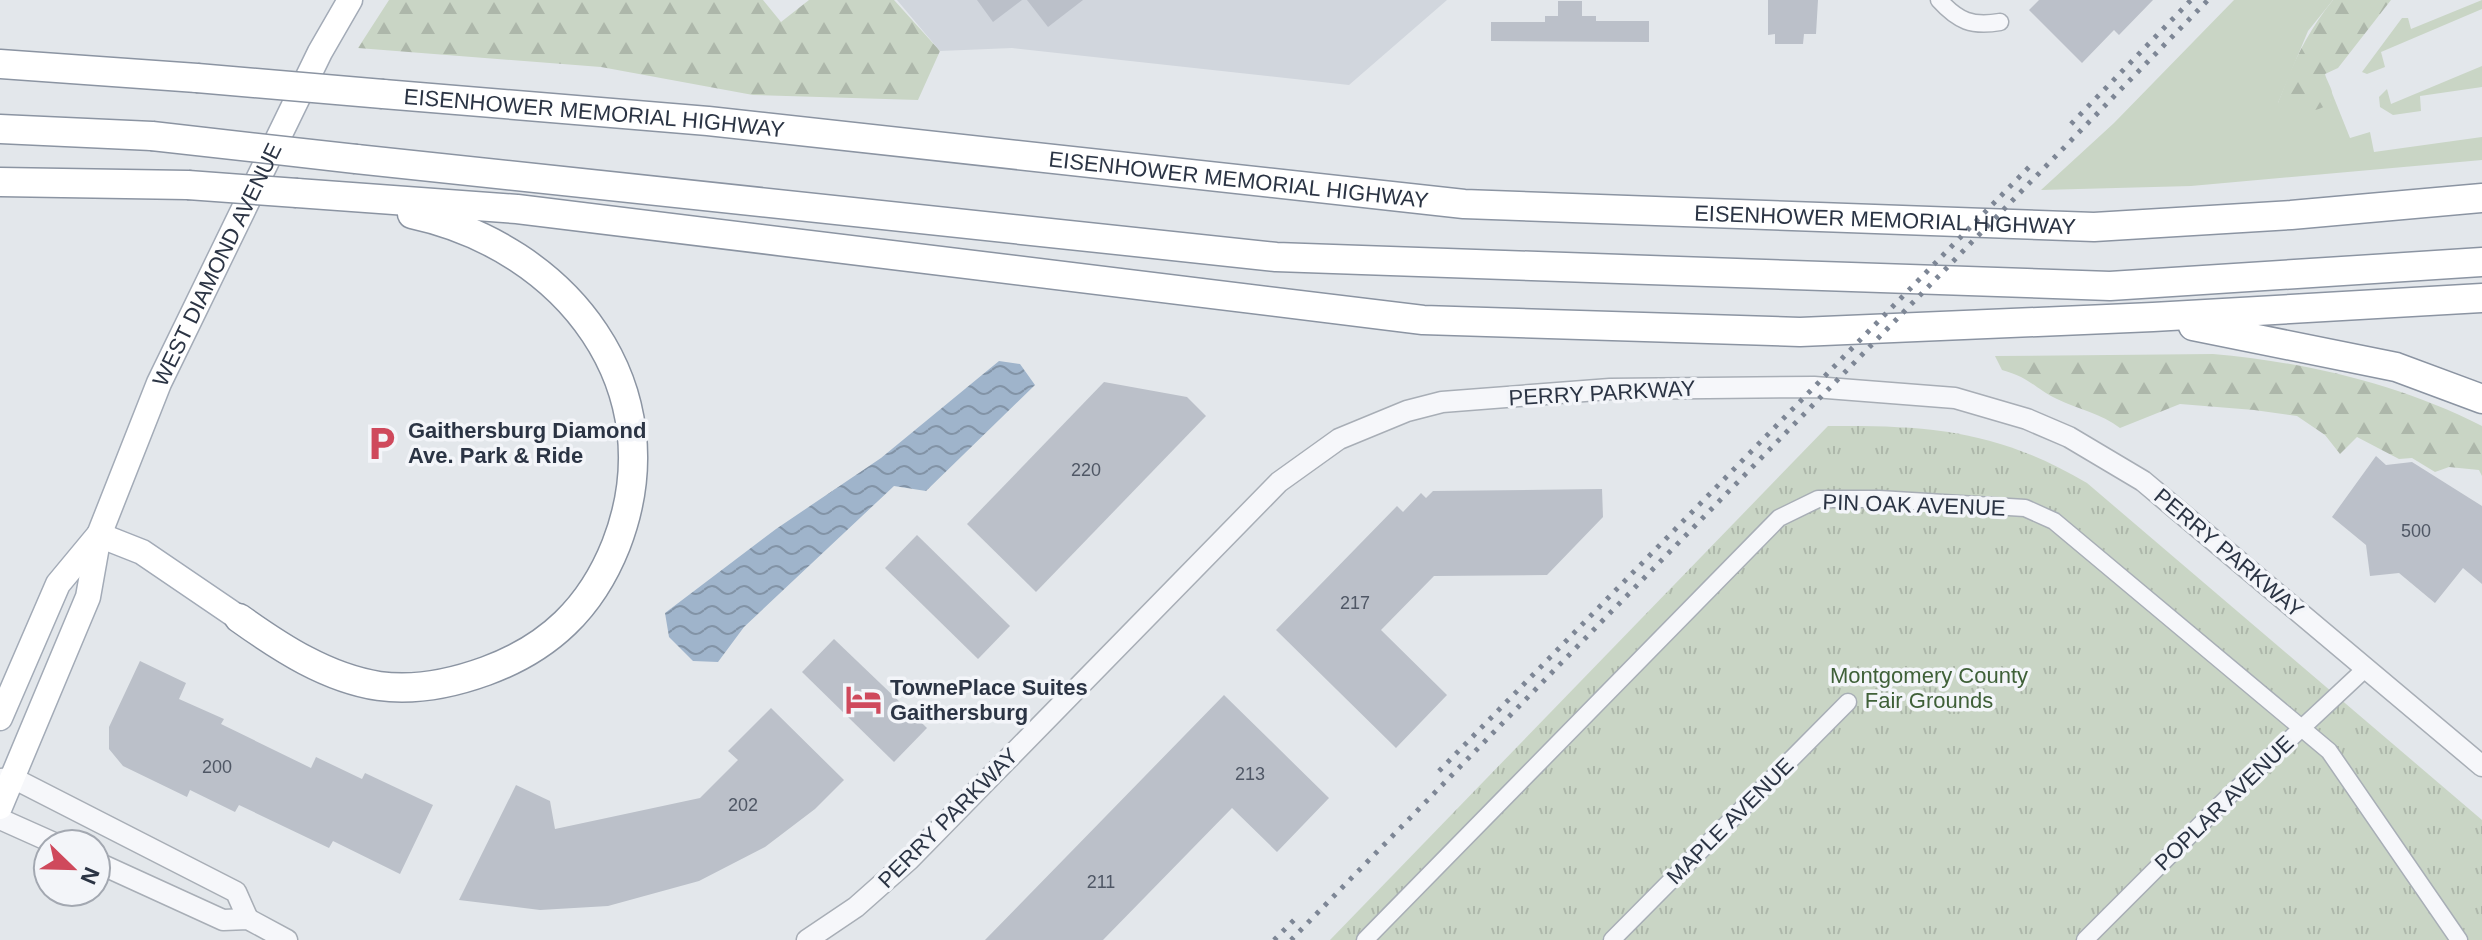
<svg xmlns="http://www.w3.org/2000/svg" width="2482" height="940" font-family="Helvetica,sans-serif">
<defs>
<pattern id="forest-firs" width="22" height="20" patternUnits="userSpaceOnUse" patternTransform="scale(2)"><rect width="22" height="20" fill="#c9d5c5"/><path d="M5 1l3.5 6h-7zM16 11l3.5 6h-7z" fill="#adb7aa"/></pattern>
<pattern id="park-tufts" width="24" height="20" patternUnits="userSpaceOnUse" patternTransform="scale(2)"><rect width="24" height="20" fill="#c9d5c5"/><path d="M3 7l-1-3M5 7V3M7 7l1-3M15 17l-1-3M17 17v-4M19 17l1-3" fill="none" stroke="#adb7aa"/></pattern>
<pattern id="water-waves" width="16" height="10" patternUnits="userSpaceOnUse" patternTransform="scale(2)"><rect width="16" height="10" fill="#9fb4cb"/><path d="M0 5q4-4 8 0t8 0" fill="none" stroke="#8293a6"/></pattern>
</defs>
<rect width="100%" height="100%" fill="#e3e7eb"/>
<path fill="#d1d6dd" d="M897,0H1447L1349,85L1012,48L940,51Z"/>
<g fill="#c9d5c5">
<path d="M2234,0H2333L2308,31L2278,103L2330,101L2332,93L2350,138L2370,132L2374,152L2482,137V160L2191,186L2041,190L2114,123Z"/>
<path d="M2482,0V9L2381,52L2385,67L2367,74L2362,72L2402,18H2408L2411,29Z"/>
<path d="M2482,66V87L2420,96L2421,111L2393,115L2380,107L2379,97L2387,89L2391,104Z"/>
</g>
<g fill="url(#forest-firs)">
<path d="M389,0H763L781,22L809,0H894L940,51L918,100L753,95L601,67L358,48Z"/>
<path d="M2333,0H2391L2338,68L2325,74C2326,79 2331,87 2332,92C2334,114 2296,113 2282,110L2278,103C2292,65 2307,32 2333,0Z"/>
<path d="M2213,354C2305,362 2399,384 2482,426V476L2479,470L2449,467L2435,472L2412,458L2399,459L2357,437L2340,454L2325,435L2297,416L2254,410L2180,404L2120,428C2101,413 2079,410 2057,399C2034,388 2031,378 2002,370L1995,356Z"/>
</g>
<path fill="url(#park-tufts)" d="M1828,426C1929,425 1997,430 2087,483L2482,820V940H1330Z"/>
<path fill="url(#water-waves)" d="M999,361L1020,364L1035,385L926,491L894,486L744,627L718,662L693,661L669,637L665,613L776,529L881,458Z"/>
<g fill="#bbc0c9">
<path d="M977,0H1022L993,22Z"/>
<path d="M1027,0H1083L1048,27Z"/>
<path d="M1768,0H1818L1816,34H1804L1803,44H1775V34L1768,35Z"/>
<path d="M2039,0H2153L2119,35L2114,30L2082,63L2029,10Z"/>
<path d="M1558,1H1582V16H1596V21H1649V42L1491,41V22H1545V16H1558Z"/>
<path d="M1104,382L1187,397L1206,416L1036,592L967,524Z"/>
<path d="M2376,456L2386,465L2412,462L2482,506V584L2463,568L2435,603L2399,573L2370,576L2366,545L2332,517Z"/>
<path d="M1602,489L1603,517L1547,575L1434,576L1381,630L1447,695L1396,748L1276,630L1397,506L1403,512L1421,493L1426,498L1433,491Z"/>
<path d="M917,535L1010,626L978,659L885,568Z"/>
<path d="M834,639L927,728L894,762L802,672Z"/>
<path d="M140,661L186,683L179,699L224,719L221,724L311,768L316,757L362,779L365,773L433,805L400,874L333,841L329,848L239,805L235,812L190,790L187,797L123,766L109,749V727Z"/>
<path d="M1224,695L1329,798L1277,852L1232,808L1103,940H985Z"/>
<path d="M771,708L844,780L815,809L765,847L699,881L608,906L540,910L459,900L516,785L550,801L555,829L700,798L738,760L728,751Z"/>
</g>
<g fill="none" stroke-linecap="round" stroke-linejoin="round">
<defs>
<g id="minor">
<path d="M1939,0C1958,21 1972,27 2000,22"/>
<path d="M1365,940L1779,518L1818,499H1879L2025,508L2054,521L2329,751L2459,940"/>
<path d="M1612,940L1848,702"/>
<path d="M2085,940L2228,797L2365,669"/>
</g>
<g id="tertiary">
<path d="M0,779L13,778L236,892L248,919"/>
<path d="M0,819L56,844"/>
<path d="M96,862L223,920L248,919L287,940"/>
<path d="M807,940L856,907L909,860L1279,482L1339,439L1407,411L1442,402L1610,389L1814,387L1955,398L2027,419L2069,437L2143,481L2482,766"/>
</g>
<g id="primary">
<path d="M99,535L142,552L239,618"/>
<path d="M0,718L58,584L97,537"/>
<path id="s1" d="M0,807L88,597L99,535L159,383L320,52L350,0"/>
</g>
<g id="motorway">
<path d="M0,64L197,78"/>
<path id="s2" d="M383,94L708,121L1464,204L2094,227L2291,215L2482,198"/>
<path d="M0,129L152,136"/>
<path d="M356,159L1276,257L2110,286L2482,262"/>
<path d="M0,182L188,185"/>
<path d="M297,193L517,209L1423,320L1800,332L2153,317L2482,298"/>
<path d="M2193,326L2396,367L2482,399"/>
<path d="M239,618C281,648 327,678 379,686C415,691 453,683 486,671C549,648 591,608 616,545C677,388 566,247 412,214"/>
</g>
</defs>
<use href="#minor" stroke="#a8aeb6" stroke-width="19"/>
<use href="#tertiary" stroke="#a8aeb6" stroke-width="23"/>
<use href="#primary" stroke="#a3abb7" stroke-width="27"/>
<use href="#motorway" stroke="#8b94a2" stroke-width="31"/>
<use href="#minor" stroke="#f6f7fa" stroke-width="16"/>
<use href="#tertiary" stroke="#f6f7fa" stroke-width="20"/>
<use href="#primary" stroke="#fff" stroke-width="24"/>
<use href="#motorway" stroke="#fff" stroke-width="28"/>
<g stroke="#7d8695" stroke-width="5" stroke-dasharray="4 8" stroke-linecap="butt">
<path d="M2071,124L2191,0"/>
<path d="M1439,771L2032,164"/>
<path d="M1274,940L1297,917"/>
<path d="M1291,940L2208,0"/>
</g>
<defs>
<g id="motorway-bridge">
<path d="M197,78L383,94"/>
<path d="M152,136L356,159"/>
<path d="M188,185L297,193"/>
</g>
</defs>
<use href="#motorway-bridge" stroke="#8b94a2" stroke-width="31" stroke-linecap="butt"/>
<use href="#motorway-bridge" stroke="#fff" stroke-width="28"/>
</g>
<defs>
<symbol id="parking-bare" viewBox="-9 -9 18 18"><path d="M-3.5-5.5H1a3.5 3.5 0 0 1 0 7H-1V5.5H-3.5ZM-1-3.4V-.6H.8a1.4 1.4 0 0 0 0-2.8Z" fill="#cf495c" stroke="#f3f5f9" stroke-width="2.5" paint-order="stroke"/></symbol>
<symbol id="hotel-bare" viewBox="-9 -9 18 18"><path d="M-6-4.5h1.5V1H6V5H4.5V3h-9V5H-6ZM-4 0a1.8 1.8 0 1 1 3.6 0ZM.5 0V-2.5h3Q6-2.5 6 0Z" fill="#cf495c" stroke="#f3f5f9" stroke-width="2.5" paint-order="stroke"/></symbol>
</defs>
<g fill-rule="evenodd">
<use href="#parking-bare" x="356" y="418" width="51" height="51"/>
<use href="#hotel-bare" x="838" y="674" width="51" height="51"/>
</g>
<g text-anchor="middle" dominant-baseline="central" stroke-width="7" stroke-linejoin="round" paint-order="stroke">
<g font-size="18" fill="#4f5765">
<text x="1086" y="470">220</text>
<text x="2416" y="531">500</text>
<text x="1355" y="603">217</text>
<text x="217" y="767">200</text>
<text x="1250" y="774">213</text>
<text x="743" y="805">202</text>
<text x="1101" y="882">211</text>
</g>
<g font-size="22" fill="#2b3444" stroke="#f3f5f9">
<text stroke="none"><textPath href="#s2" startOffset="212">EISENHOWER MEMORIAL HIGHWAY</textPath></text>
<text stroke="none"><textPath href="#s2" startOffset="860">EISENHOWER MEMORIAL HIGHWAY</textPath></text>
<text stroke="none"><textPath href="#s2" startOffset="1508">EISENHOWER MEMORIAL HIGHWAY</textPath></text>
<text stroke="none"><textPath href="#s1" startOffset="586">WEST DIAMOND AVENUE</textPath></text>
<text transform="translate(1602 393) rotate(-3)">PERRY PARKWAY</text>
<text transform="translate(1914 505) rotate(2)">PIN OAK AVENUE</text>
<text transform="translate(2229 553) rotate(40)">PERRY PARKWAY</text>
<text transform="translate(2224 803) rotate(-44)">POPLAR AVENUE</text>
<text transform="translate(948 818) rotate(-45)">PERRY PARKWAY</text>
<text transform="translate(1730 821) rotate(-45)">MAPLE AVENUE</text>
</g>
<g font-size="22" font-weight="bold" fill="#2b3444" stroke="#f3f5f9" text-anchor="start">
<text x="408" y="430">Gaithersburg Diamond<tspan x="408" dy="25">Ave. Park &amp; Ride</tspan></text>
<text x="890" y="687">TownePlace Suites<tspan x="890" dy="25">Gaithersburg</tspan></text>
</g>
<g font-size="22" fill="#3f6038" stroke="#f3f5f9">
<text x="1929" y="675">Montgomery County<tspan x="1929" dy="25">Fair Grounds</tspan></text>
</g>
</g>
<g transform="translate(72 868) rotate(113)"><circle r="38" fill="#f3f5f9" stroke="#a3a8b1" stroke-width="2"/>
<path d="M0-6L14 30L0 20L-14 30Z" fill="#cf495c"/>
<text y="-12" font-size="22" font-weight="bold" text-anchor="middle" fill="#2b3444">N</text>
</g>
</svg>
